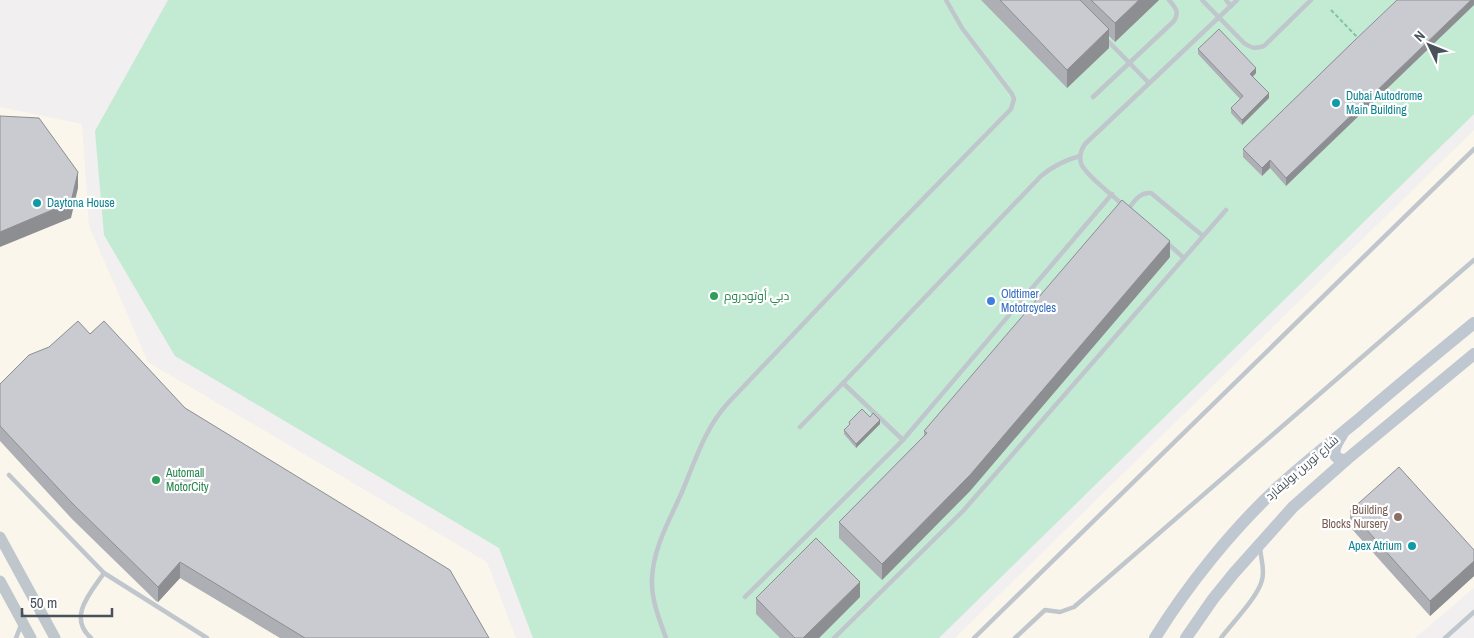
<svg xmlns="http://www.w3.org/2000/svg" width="1474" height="638" font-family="'Archivo Narrow',Cairo,sans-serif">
<rect width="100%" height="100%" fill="#f1efef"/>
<g fill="#faf6eb">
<path d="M0,107L82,124L89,226L148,362L487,562L516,638H0Z"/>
<path d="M1474,130V588L1415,638H955Z"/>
</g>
<path fill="#c3ead3" d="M168,0H1474V114L939,638H533L499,548L175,356L104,235L95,131Z"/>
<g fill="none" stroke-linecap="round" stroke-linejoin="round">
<path stroke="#7ec4a4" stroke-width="2" stroke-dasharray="4 2.5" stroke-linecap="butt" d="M1331,10L1358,38"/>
<g stroke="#bfc6cc" stroke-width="4.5">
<path d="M1202,0L1244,43C1251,48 1255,49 1264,46L1311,0"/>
<path d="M1226,0L1231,6"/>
<path d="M1106,39L1149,83"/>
<path d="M1093,97L1174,21C1180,12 1175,7 1169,0"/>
<path d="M1124,206C1115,197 1084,174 1081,163C1079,156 1081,150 1085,144L1237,0"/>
<path d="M1128,209C1135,201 1139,192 1151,193L1203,236"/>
<path d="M1166,242L1184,258"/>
<path d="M843,383L903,440"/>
<path d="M800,427L843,383L1041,176C1053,166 1065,160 1080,156"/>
<path d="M9,475L104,573L207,638"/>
<path d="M745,597L903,440L1112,194"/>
<path d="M16,638L21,625"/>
<path d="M91,638C67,617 91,592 104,573"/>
<path d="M666,638C659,619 651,599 652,579C653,548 670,519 682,492C695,461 705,428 728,403L879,244L1011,109L1014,99L1012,94L962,28L946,0"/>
<path d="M834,638L963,511L1226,210"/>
<path d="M974,638L1474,149"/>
<path d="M1015,638L1045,610L1060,612L1074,607L1474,260"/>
<path d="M1221,638C1232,623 1258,597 1262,580C1265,570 1261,559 1260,548"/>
<path d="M1445,638L1474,612"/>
</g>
<g stroke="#bfc6cc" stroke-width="11">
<path d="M0,537L55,638"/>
<path d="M0,581L31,638"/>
</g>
<g stroke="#bfc7d1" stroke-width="12">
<path d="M1342,435C1336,444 1327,459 1346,460"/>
<path d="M1155,638C1187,586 1232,530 1277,488C1303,464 1331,442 1358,420C1396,387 1435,355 1474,323"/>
<path d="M1186,638L1213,599L1234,573L1293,507L1346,460L1474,354"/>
</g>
</g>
<g fill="#aeafb4">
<path d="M981,0H1159L1115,42L1109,36V48L1067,88Z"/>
<path d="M1354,41L1286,186L1270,168L1262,176L1243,157V149Z"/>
<path d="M1198,49L1256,73L1253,77L1269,98L1242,125L1231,113V108L1240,99L1198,54Z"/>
<path d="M1170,257L970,491L882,580L839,538V522L924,436V431Z"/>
<path d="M90,334L185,408L489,638H280L180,578L158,602L156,601L72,519L0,441V384Z"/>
<path d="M870,417L880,424L856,448L844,434V430L849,425V422Z"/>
<path d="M1350,511L1474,550V576L1430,616L1350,527Z"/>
<path d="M860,597L819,638H780L756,614V598Z"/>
</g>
<g fill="#8d8e92">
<path d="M1139,0H1159L1115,42V23Z"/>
<path d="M1471,0H1474V5L1286,186V178Z"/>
<path d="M1109,29V48L1067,88V70Z"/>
<path d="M1256,68V73L1250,79V74Z"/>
<path d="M1269,93V98L1242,125V120Z"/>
<path d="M1270,160V168L1262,176V168Z"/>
<path d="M78,172V188L71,218L0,247V232Z"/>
<path d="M1170,241V257L970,491L882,580V564Z"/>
<path d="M880,420V424L856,448V444Z"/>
<path d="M1474,561V576L1430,616V601Z"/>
<path d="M180,562V578L158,602V587Z"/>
<path d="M860,582V597L819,638H803Z"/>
</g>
<g fill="#cacbd1" stroke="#8d8e92">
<path d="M1000,0H1080L1109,29L1067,70Z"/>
<path d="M1091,0H1139L1115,23Z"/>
<path d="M1397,0H1471L1286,178L1270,160L1262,168L1243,149L1354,41Z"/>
<path d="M1219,29L1256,68L1250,74L1269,93L1242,120L1231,108L1243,96L1198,49Z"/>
<path d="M0,116L39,118L78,172L71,202L0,232Z"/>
<path d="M1122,200L1170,241L970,475L882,564L839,522L927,433L924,431Z"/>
<path d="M78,321L90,334L104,321L185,408L450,570L489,638H305L180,562L158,587L156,585L72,503L0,426V384L29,355L49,347Z"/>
<path d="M862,409L870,417L873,413L880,420L856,444L844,430L850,424L849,422Z"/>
<path d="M1399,467L1474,550V561L1430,601L1350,511Z"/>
<path d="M816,538L860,582L803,638H795L756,598Z"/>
</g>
<g fill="#0f9aa8" stroke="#fff" stroke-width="2">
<circle cx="1336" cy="103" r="5"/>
<circle cx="37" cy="203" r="5"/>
<circle cx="1412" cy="546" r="5"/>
</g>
<g fill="#2e9e5b" stroke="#fff" stroke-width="2">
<circle cx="714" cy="296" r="5"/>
<circle cx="156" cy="480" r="5"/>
</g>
<circle fill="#3f7fe0" stroke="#fff" stroke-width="2" cx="991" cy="301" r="5"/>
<circle fill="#8d6e63" stroke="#fff" stroke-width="2" cx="1398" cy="517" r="5"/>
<g text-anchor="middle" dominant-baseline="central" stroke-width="4.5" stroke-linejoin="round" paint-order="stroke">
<g font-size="12" fill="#0d838f" stroke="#fff" text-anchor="start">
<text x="1346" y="96">Dubai Autodrome<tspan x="1346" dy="14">Main Building</tspan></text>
<text x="47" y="203">Daytona House</text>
<text x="1402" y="546" text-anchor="end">Apex Atrium</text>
</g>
<g font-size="12" fill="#366cbe" stroke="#fff" text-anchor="start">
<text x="1001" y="294">Oldtimer<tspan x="1001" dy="14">Mototrcycles</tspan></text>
</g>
<g font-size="12" fill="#27864d" stroke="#fff" text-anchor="start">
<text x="724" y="296">دبي أوتودروم</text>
<text x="166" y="473">Automall<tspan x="166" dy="14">MotorCity</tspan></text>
</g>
<g font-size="12" fill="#49525b" stroke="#fff">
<text transform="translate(1302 468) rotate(-41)">شارع تورين بوليفارد</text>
</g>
<g font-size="12" fill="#785e54" stroke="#fff" text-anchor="end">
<text x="1388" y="510">Building<tspan x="1388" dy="14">Blocks Nursery</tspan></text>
</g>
</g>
<g transform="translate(1429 45) rotate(313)" stroke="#ffffff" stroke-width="4" paint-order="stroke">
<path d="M0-4L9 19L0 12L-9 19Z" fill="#49525b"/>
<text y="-8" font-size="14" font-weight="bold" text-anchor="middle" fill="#49525b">N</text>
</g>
<path d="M22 608v8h90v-8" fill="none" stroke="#49525b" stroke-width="2.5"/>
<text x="30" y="608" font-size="15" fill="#49525b" stroke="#ffffff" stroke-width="4" paint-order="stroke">50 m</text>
</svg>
